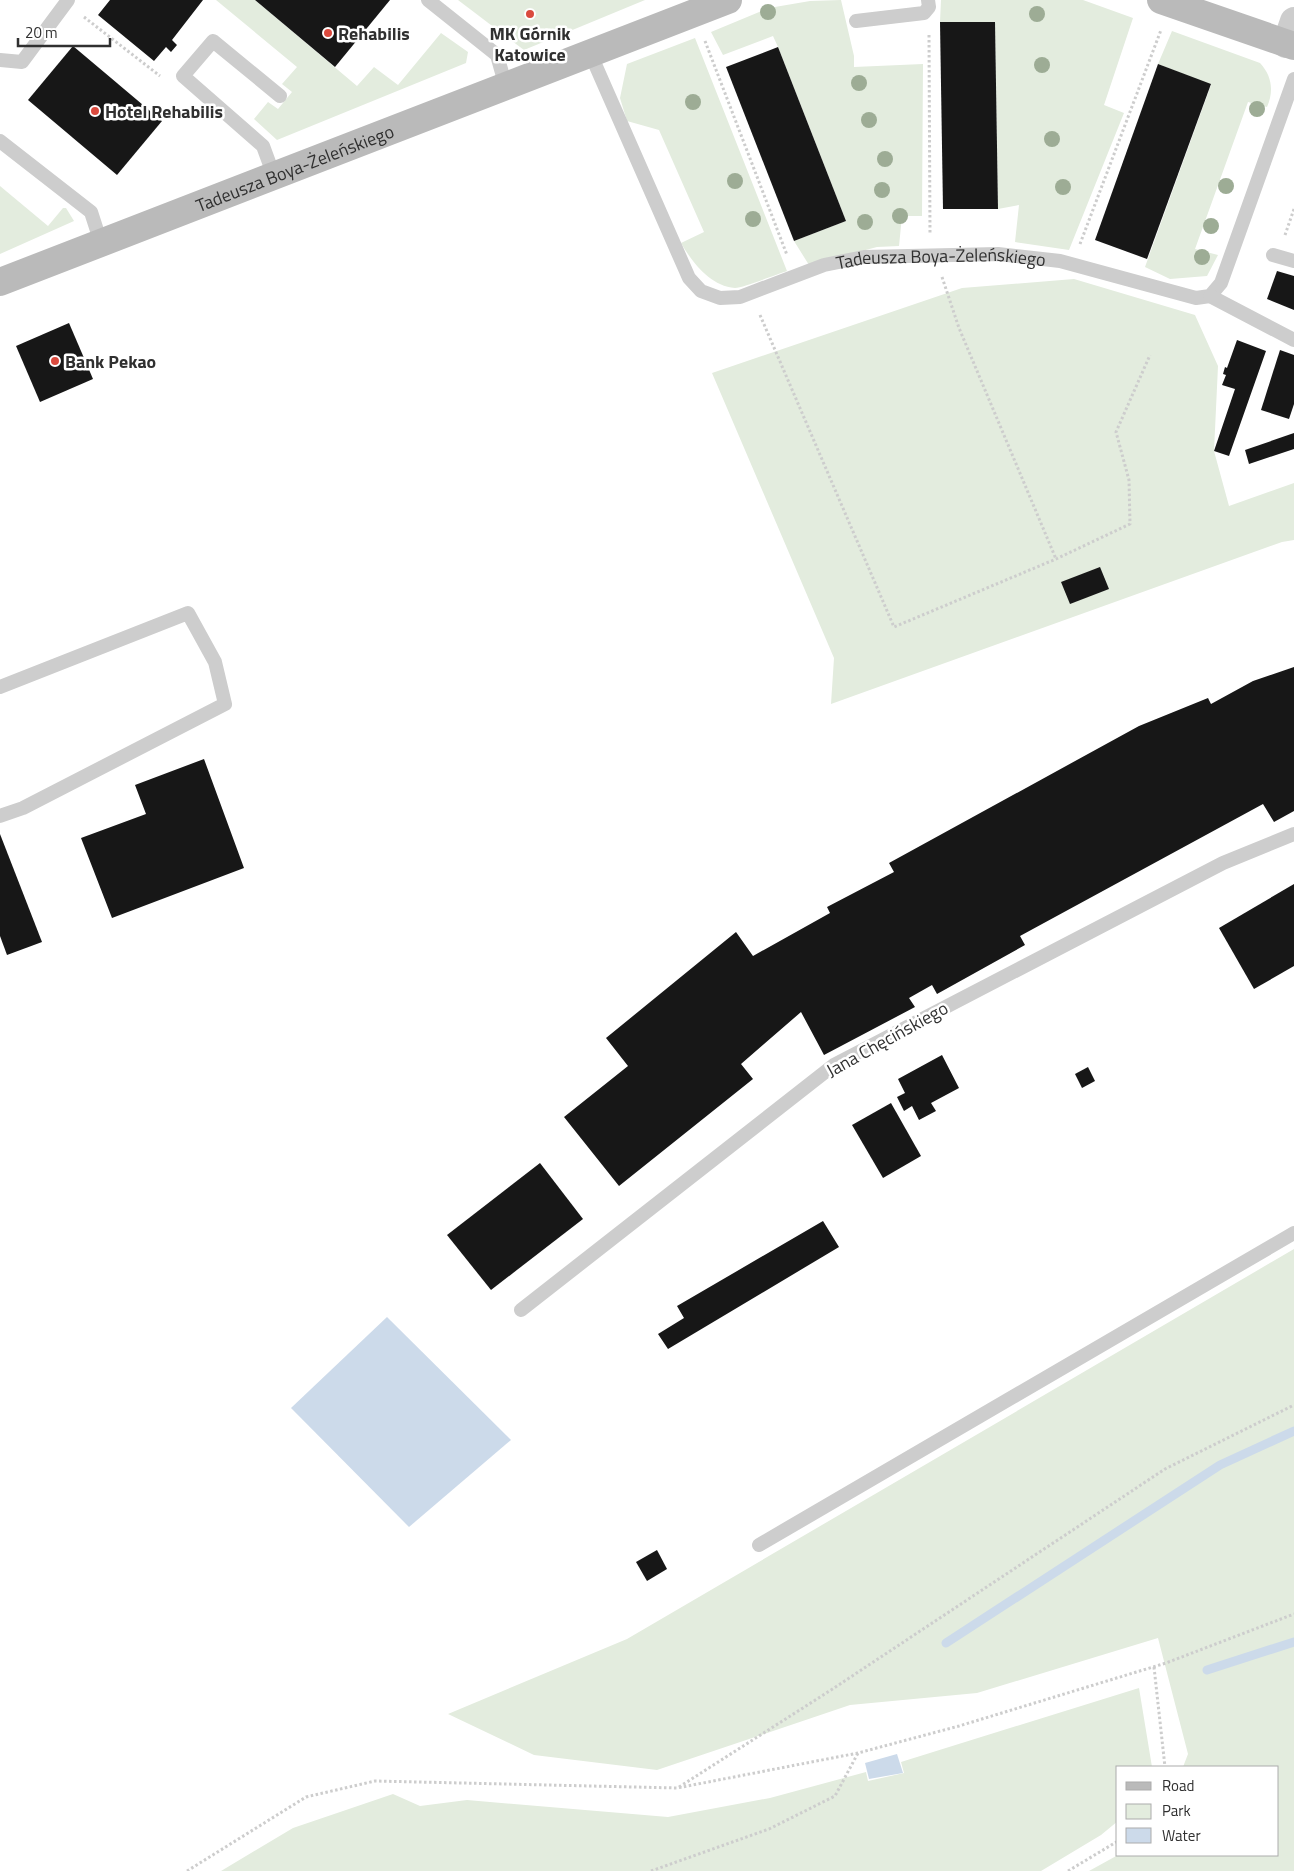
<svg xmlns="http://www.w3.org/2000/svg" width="1294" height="1871" font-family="'Titillium Web',sans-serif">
<rect width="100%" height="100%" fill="#fff"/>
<g fill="#e3ecde">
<path d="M216,0H255L357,86L374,67L398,85L441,33L468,52L466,63L277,140L254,119L268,102L278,109L292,92L282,84L297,67Z"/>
<path d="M458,0H645L524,50Z"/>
<path d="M841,0L854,56V67L923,64L922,216H902L899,246L877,247L809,265L794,241L846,221L778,47L773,36L723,55L711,32L769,8L810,1Z"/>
<path d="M941,0H1083L1133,18L1104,105L1124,113L1069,250L1015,242L1019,205L998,209L995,22H940Z"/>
<path d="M1172,31L1260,63C1272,76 1274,91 1267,107L1248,102L1195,249L1218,255L1207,276L1170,279L1145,267L1211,85L1158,64Z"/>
<path d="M695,38L787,271C777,274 743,288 735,288C710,286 692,262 681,243L704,232L659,130L627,121L620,98L627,64Z"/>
<path d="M0,186L48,226L63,208H66L74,221L0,254Z"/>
<path d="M1074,279L1195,315L1218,366L1214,451L1229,506L1294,483V540L1282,542L831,704L834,658L712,373L962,288Z"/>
<path d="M1294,1249V1871H1089L1118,1855H1278V1767H1183L1188,1754L1158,1638L977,1693L850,1705L657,1770L534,1755L448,1714L627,1639Z"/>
<path d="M1139,1688L1152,1767H1118V1821L1101,1835L1041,1871H221L293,1828L393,1794L420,1806L467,1800L668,1817L770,1798L866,1772L868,1781L904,1773L901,1762Z"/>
</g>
<g fill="#ccdaea">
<path d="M387,1317L511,1440L409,1527L291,1408Z"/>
<path d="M897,1754L903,1773L869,1779L865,1763Z"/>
</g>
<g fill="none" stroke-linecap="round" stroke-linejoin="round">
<g stroke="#ccdaea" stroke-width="9">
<path d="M946,1643L1220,1465L1294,1431"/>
<path d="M1207,1670L1294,1642"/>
</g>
</g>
<g fill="#171717">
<path d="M110,0H203L172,40L177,45L171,52L166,47L154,61L98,15Z"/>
<path d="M255,0H390L335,67Z"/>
<path d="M940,22H995L998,209H943Z"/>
<path d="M73,46L162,121L117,175L28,100Z"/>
<path d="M778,47L846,221L794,241L726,67Z"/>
<path d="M1158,64L1211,84L1147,259L1095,240Z"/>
<path d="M1277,271L1294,276V310L1267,299Z"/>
<path d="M69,323L93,379L40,402L16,346Z"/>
<path d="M1237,340L1266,351L1229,456L1214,451L1235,389L1222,385L1226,375L1223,374L1225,367L1227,368Z"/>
<path d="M1280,350L1294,355V404L1289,419L1261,410Z"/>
<path d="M1294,433V449L1249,464L1245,450Z"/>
<path d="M1100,567L1109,589L1070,604L1061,582Z"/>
<path d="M1294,667V811L1274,822L1263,804L1020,936L1025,945L937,994L932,985L909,998L915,1007L824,1055L801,1012L741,1064L753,1079L619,1186L564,1117L628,1066L606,1038L736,932L753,956L830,913L827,907L894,872L889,863L1139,726L1208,698L1211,704L1253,681Z"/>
<path d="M204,759L244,868L112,918L81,838L146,814L135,785Z"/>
<path d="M0,834L42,942L7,955L0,936Z"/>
<path d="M1294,884V966L1254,989L1219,928Z"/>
<path d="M942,1055L959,1088L931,1103L936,1111L919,1120L912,1106L904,1111L897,1097L905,1093L898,1079Z"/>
<path d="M1088,1067L1095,1081L1082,1088L1075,1074Z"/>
<path d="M891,1103L921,1156L883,1178L852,1125Z"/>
<path d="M540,1163L583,1219L491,1290L447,1235Z"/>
<path d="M823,1221L839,1247L668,1349L658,1334L684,1318L677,1306Z"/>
<path d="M657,1550L667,1569L647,1581L636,1562Z"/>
</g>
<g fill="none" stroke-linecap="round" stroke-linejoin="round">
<g stroke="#cdcdcd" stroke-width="3" stroke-dasharray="2.5 2.5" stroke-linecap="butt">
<path d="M84,17L160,76"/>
<path d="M929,35L930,234"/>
<path d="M705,41L787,255"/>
<path d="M1285,235L1294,209"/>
<path d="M1080,244L1161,30"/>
<path d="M942,277L959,328L1056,559"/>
<path d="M760,315L894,627L1056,559L1130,524L1129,480L1116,432L1150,355"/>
<path d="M1154,1667L1165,1767"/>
<path d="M679,1787L831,1690L1165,1469L1294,1405"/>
<path d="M187,1871L306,1797L375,1781L677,1788L858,1753L959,1726L1166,1663L1294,1614"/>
<path d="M651,1871L769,1829L835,1796L858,1753"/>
<path d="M1068,1871L1118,1841"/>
</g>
<g stroke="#cdcdcd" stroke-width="14">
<path d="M428,0L497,55L506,87"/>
<path d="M856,21L924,13L929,7L928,0"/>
<path id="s1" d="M591,55L689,278L701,291L720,298L740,297L824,265L864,257L998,254L1060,261L1196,298L1210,296L1221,283L1294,79"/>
<path d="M0,60L22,62L68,0"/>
<path d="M0,141L91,212L101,243"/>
<path d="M274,176L263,146L183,76L213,41L280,96"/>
<path d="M1273,255L1294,261"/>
<path d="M1210,296L1294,340"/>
<path d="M0,687L188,613L215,662L225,704L23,808L0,816"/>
<path d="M521,1310L834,1065L1223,863L1294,834"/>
<path d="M759,1545L1294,1233"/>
</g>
<path stroke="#cdcdcd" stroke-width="28" d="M1286,44L1294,21"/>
<g stroke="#bababa" stroke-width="28">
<path d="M1161,0L1294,46"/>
<path id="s2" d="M0,282L728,0"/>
</g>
</g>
<g fill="#9dac95">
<circle cx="768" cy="12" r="8"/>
<circle cx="1037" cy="14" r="8"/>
<circle cx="1042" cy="65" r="8"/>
<circle cx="859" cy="83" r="8"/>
<circle cx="693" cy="102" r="8"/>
<circle cx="1257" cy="109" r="8"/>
<circle cx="869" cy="120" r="8"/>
<circle cx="1052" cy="139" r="8"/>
<circle cx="885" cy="159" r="8"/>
<circle cx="735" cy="181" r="8"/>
<circle cx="1226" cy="186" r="8"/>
<circle cx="1063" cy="187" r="8"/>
<circle cx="882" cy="190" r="8"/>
<circle cx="900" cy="216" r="8"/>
<circle cx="753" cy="219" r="8"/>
<circle cx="865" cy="222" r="8"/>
<circle cx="1211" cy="226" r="8"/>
<circle cx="1202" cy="257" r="8"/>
</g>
<g fill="#da4a3e" stroke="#fff" stroke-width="2">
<circle cx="530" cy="14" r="5"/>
<circle cx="328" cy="33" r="5"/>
<circle cx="95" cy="111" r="5"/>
<circle cx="55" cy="361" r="5"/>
</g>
<g text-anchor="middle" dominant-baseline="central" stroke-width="5" stroke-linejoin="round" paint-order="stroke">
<g font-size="18" font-weight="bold" fill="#303030" stroke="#fff" text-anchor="start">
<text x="338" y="33">Rehabilis</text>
<text x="530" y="33" text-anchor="middle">MK Górnik<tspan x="530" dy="21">Katowice</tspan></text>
<text x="105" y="111">Hotel Rehabilis</text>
<text x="65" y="361">Bank Pekao</text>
</g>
<g font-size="18" fill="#303030" stroke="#fff">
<text stroke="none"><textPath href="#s2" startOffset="316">Tadeusza Boya-Żeleńskiego</textPath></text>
<text stroke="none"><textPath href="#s1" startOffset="509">Tadeusza Boya-Żeleńskiego</textPath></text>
<text transform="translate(887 1039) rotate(-29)">Jana Chęcińskiego</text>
</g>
</g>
<rect x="1116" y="1766" width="162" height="90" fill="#ffffff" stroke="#acacac"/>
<rect x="1126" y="1782" width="25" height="8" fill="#bababa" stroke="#acacac"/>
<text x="1162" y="1791" font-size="15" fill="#303030">Road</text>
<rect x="1126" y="1804" width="25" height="15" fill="#e3ecde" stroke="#acacac"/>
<text x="1162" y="1816" font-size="15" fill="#303030">Park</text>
<rect x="1126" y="1828" width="25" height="15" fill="#ccdaea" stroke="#acacac"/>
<text x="1162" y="1841" font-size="15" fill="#303030">Water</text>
<path d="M18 38v8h92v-8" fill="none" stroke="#303030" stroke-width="2.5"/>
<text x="25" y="38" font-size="15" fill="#303030" stroke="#ffffff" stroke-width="4" paint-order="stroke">20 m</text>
</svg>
